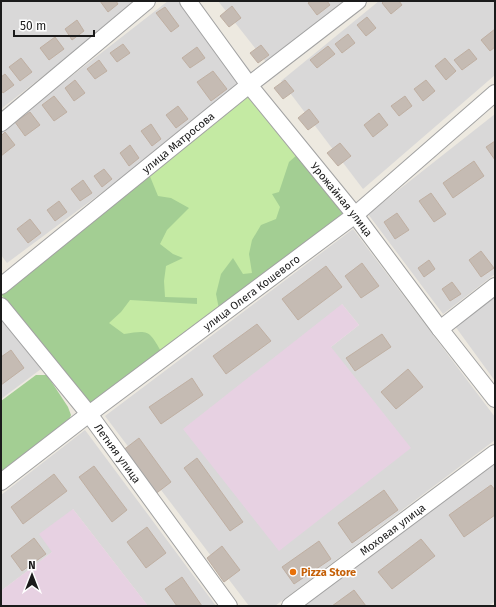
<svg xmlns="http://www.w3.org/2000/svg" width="496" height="607" font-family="'Fira Sans',sans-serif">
<rect width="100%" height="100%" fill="#ede9e0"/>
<g fill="#d9d8d8" fill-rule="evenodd">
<path d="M1,1H139L1,109Z"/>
<path d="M168,1H196L256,78L7,263L1,255V131Z"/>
<path d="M218,1H351L270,67Z"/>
<path d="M379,1H495V75L363,189L281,81Z"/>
<path d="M495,114V274L443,314L368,214Z"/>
<path d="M353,229L495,417V440L275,606H249L105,416ZM342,304L359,325L331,347Z"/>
<path d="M495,294V381L455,326Z"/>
<path d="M1,316L41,369L1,399Z"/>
<path d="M85,430L216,606H148L73,509L52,552L1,591V495Z"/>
<path d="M495,460V601L489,606H304Z"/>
</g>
<g fill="#e7d1e2">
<path d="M342,304L359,325L331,347L411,448L279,551L183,429Z"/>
<path d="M73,509L148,606H1V591L52,552L39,534Z"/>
</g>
<path fill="#c4eaa3" d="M248,94L346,212L89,409L1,295Z"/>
<g fill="#a3ce93">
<path d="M298,154L346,212L219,309L216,294L221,274L233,258L243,274L252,273L249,254L252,240L261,225L276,219L280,207L272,194L279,192L289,162Z"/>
<path d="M149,174L158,196L171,198L189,208L167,230L160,244L173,254L183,258L166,266L164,281L165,297L197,298V304L130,300L121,312L109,323L124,334C149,330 149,330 162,353L89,409L1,294Z"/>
<path d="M36,375H47L68,407L71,415L69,420L1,476V401Z"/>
</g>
<g fill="#c5bbb3" stroke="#bfafa2">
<path d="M100,1H116L118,4L108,12Z"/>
<path d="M311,1H327L330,5L317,15L308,3Z"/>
<path d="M384,1H399L402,5L391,14L382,3Z"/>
<path d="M232,6L241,18L229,27L220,16Z"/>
<path d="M165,7L179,26L171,32L156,13Z"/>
<path d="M367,17L376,28L366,36L357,25Z"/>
<path d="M77,20L84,31L72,40L65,29Z"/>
<path d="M495,29V47L490,51L481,40Z"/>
<path d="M348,34L355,43L342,53L335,44Z"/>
<path d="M55,37L64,49L49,60L40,48Z"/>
<path d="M123,44L130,53L117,62L110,53Z"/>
<path d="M261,45L269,55L258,63L250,53Z"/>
<path d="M328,46L335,54L317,68L310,60Z"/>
<path d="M197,47L205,58L190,68L182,58Z"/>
<path d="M469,49L477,59L462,70L454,60Z"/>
<path d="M21,58L32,72L20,81L9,67Z"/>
<path d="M445,58L456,71L446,80L435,66Z"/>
<path d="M99,60L107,71L95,79L87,69Z"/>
<path d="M213,71L227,89L211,101L197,82Z"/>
<path d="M5,74L14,85L3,93L1,90V77Z"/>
<path d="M75,80L85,93L74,101L65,88Z"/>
<path d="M285,80L294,91L283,99L274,88Z"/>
<path d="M426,80L435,91L423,101L414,89Z"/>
<path d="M54,96L67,112L54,121L42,105Z"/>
<path d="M405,96L412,106L399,116L391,106Z"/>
<path d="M178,106L188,119L176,128L166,115Z"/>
<path d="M309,109L319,122L308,130L298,118Z"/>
<path d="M30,112L40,125L25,136L15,122Z"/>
<path d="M379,113L388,125L373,137L364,125Z"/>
<path d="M151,124L161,139L152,146L141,131Z"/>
<path d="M5,132L15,145L1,156V136Z"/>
<path d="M495,141V160L486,147Z"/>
<path d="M340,143L351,156L338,166L327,153Z"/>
<path d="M130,145L139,158L129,166L120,153Z"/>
<path d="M474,161L484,176L453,198L443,183Z"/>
<path d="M104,169L112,179L102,187L94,176Z"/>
<path d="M83,180L92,193L80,201L71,189Z"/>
<path d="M431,193L446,214L434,222L419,201Z"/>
<path d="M59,201L67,212L55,221L47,210Z"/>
<path d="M397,213L409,230L395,239L384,222Z"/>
<path d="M30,219L41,233L28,243L17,229Z"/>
<path d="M481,251L494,268L481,277L469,260Z"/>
<path d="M429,260L435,269L424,277L418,268Z"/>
<path d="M362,263L379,286L361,298L345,276Z"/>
<path d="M326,266L342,287L298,320L282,299Z"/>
<path d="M452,282L461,294L450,301L442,289Z"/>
<path d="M257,324L271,341L226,374L213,356Z"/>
<path d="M382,334L391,347L355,371L346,358Z"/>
<path d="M11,350L24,368L1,385V357Z"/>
<path d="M408,369L423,387L396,409L381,392Z"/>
<path d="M192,378L203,395L161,424L149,407Z"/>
<path d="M139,438L171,482L154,495L122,451Z"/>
<path d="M197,458L243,522L230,531L184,468Z"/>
<path d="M94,466L127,510L112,522L79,477Z"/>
<path d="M54,474L67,491L23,524L11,507Z"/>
<path d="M491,485L495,490V515L464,537L449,515Z"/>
<path d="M384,490L398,510L352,543L338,523Z"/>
<path d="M147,527L166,553L146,568L127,542Z"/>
<path d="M34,538L46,554L22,571L11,556Z"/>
<path d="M421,539L435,556L392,589L378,572Z"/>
<path d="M319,541L331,559L294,584L282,567Z"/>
<path d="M222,546L240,570L224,582L207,558Z"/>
<path d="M182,577L202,606H177L165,589Z"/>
<path d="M354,590L366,606H332Z"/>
</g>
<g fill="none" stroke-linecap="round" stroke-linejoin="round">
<defs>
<g id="minor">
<path id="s1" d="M188,1L249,85L355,215L440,329L495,399"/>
<path d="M1,123L147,1"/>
<path id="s2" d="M1,286L249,85L358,1"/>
<path id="s3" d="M1,306L89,414L229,606"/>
<path d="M440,329L495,286"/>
<path id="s4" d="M1,482L89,414L355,215L495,93"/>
<path id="s5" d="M290,606L495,453"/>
</g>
</defs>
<use href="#minor" stroke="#a2a2a2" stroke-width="18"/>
<use href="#minor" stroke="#fff" stroke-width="16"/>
</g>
<circle fill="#e8710a" stroke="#fff" stroke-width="1.5" cx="293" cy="572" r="4"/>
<g text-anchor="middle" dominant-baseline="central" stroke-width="3" stroke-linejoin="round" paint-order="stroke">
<g font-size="11" fill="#1b1b1b" stroke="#fff">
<text stroke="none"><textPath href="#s2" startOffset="228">улица Матросова</textPath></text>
<text stroke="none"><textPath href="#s1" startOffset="251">Урожайная улица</textPath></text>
<text stroke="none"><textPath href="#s4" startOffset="314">улица Олега Кошевого</textPath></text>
<text stroke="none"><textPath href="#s3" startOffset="188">Летняя улица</textPath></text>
<text stroke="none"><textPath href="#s5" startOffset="128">Моховая улица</textPath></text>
</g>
<g font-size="11" font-weight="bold" fill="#c56008" stroke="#fff" text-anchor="start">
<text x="301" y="572">Pizza Store</text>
</g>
</g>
<rect width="496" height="607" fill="none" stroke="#1b1b1b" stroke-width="4"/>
<g transform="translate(32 575)" stroke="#ffffff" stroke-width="3" paint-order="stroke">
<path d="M0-3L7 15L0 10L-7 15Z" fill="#1b1b1b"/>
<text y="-6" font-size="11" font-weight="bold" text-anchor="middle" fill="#1b1b1b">N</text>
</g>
<path d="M14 30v6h80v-6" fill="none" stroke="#1b1b1b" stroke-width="2"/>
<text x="20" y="30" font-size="12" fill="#1b1b1b" stroke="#ffffff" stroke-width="3" paint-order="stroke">50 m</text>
</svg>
